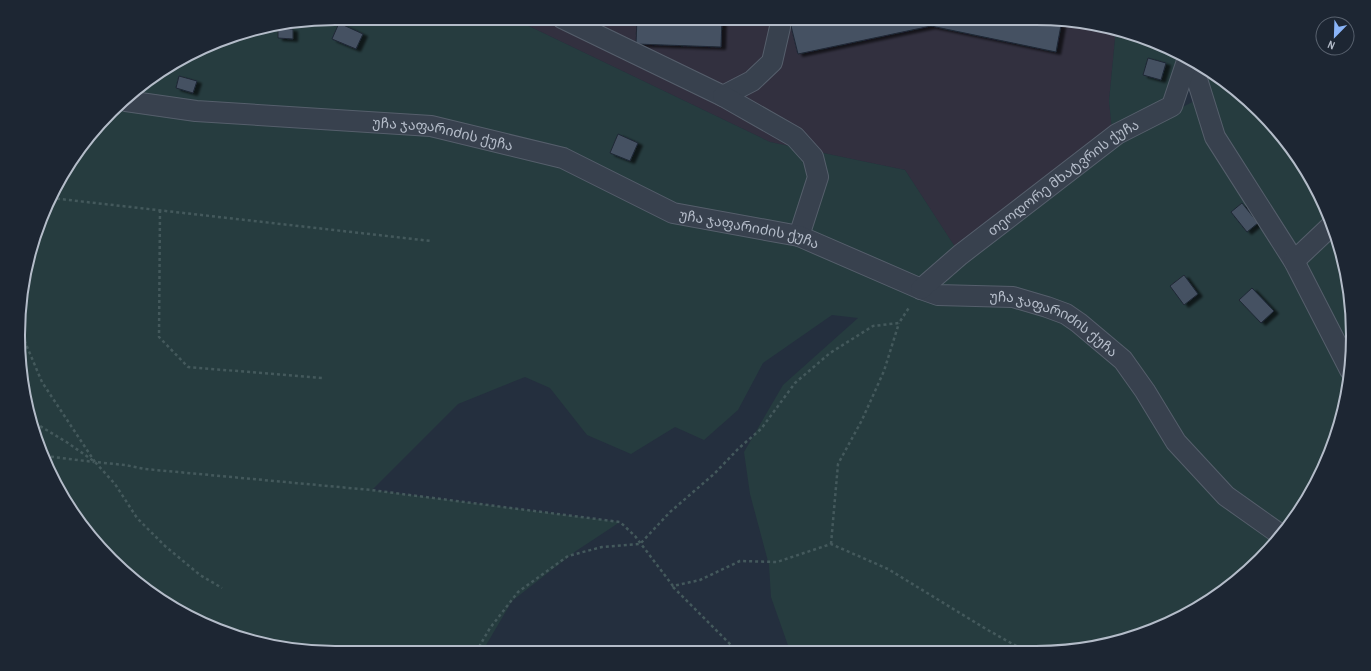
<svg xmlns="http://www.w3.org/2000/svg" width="1371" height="671" font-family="'Archivo Narrow','Noto Sans Georgian',sans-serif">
<defs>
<filter id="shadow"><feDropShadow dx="4.5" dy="2.5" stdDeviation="1" flood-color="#0009"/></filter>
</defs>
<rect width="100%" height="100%" fill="#242f3e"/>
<path fill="#32303f" d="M512,18L1056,19L1116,29L1109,101L1112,127L960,255L905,170L770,142Z"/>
<path fill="#263c3f" d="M336,18H512L770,142L905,170L959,253L1114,149L1109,101L1116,29L1176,51L1187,58L1152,123L1202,97L1191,60L1229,83L1274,126L1310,177L1336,233L1350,294L1352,356L1342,417L1320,476L1274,545L1229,588L1157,629L1077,650L790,651L771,597L769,565L750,494L744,452L783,385L858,318L832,315L763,363L738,410L704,440L675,427L631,454L587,435L550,388L525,377L458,404L372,490L620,522L576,551L512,601L482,652H315L254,642L195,620L111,560L51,476L21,377L24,273L42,214L71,159L142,84L233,35Z"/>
<g fill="#455162" stroke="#1f2835" filter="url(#shadow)">
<path d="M637,18H722L721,47L636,44Z"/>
<path d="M789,18L1056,19L1062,20L1056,52L931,26L798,54Z"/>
<path d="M339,23L363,34L356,49L332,39Z"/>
<path d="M278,28L293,29V39L278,38Z"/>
<path d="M1148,58L1166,63L1161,80L1143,75Z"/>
<path d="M179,76L197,81L193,93L176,88Z"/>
<path d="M618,134L638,143L630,161L610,153Z"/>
<path d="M1242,203L1258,223L1247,232L1231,212Z"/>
<path d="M1184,275L1198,294L1184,305L1170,286Z"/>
<path d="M1252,288L1274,311L1261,323L1239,300Z"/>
</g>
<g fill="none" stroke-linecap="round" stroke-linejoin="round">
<defs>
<g id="minor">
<path d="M562,18L723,96L752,81L772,62L780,27V18"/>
<path d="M1191,60L1215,137L1294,261L1350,370"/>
<path d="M723,96L795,137L813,157L818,177L799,236"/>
<path id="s1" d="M126,101L196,111L431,126L563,158L673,213L799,236L921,289L938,295L1013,297L1047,307L1066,314L1079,323L1123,360L1145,391L1176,442L1226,496L1281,535"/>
<path d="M1294,261L1332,225"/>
<path id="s2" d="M921,289L960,255L1117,134L1172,106L1188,58"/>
</g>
</defs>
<use href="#minor" stroke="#565f6c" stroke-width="22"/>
<g stroke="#44595c" stroke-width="2.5" stroke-dasharray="3 3" stroke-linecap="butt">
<path d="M51,198L431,241"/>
<path d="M160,210L159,337L188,367L322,378"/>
<path d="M22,335L42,382L95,462L125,465L145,469L371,490L620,522L635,536L673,586L700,580L740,561L777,562L831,544L888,569L986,629L1018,647L1038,650"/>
<path d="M35,423L68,443L95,462L115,484L137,518L165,546L200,575L222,588"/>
<path d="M45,456L94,462"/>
<path d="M831,544L838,464L862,420L884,371L899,323"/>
<path d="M673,587L737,651"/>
<path d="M476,652L490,628L518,592L568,556L602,547L640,544L670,512L714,474L739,448L761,429L795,383L830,353L873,326L899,323L910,306"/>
</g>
<use href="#minor" stroke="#38414e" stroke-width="20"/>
</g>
<g text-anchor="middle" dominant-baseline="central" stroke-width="3.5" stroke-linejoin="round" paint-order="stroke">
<g font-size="14" fill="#b4bcc9" stroke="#1d2633">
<text stroke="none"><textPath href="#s1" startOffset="319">უჩა ჯაფარიძის ქუჩა</textPath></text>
<text stroke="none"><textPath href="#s2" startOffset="181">თეოდორე მხატვრის ქუჩა</textPath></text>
<text stroke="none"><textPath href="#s1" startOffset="643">უჩა ჯაფარიძის ქუჩა</textPath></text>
<text stroke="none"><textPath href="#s1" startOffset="967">უჩა ჯაფარიძის ქუჩა</textPath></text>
</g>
</g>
<path d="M0 0H1371V671H0ZM335 25H1036A310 310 0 0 1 1346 335V336A310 310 0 0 1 1036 646H335A310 310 0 0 1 25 336V335A310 310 0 0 1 335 25Z" fill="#1d2633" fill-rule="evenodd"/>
<path fill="none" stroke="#b4bcc9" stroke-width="2" d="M335 25H1036A310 310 0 0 1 1346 335V336A310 310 0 0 1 1036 646H335A310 310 0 0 1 25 336V335A310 310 0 0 1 335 25Z"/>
<g transform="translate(1335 36) rotate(203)"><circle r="19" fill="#1d2633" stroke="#59626f"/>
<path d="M0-3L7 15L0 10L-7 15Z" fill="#8ab4f8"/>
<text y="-6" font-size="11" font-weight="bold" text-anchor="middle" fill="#b4bcc9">N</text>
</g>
</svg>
